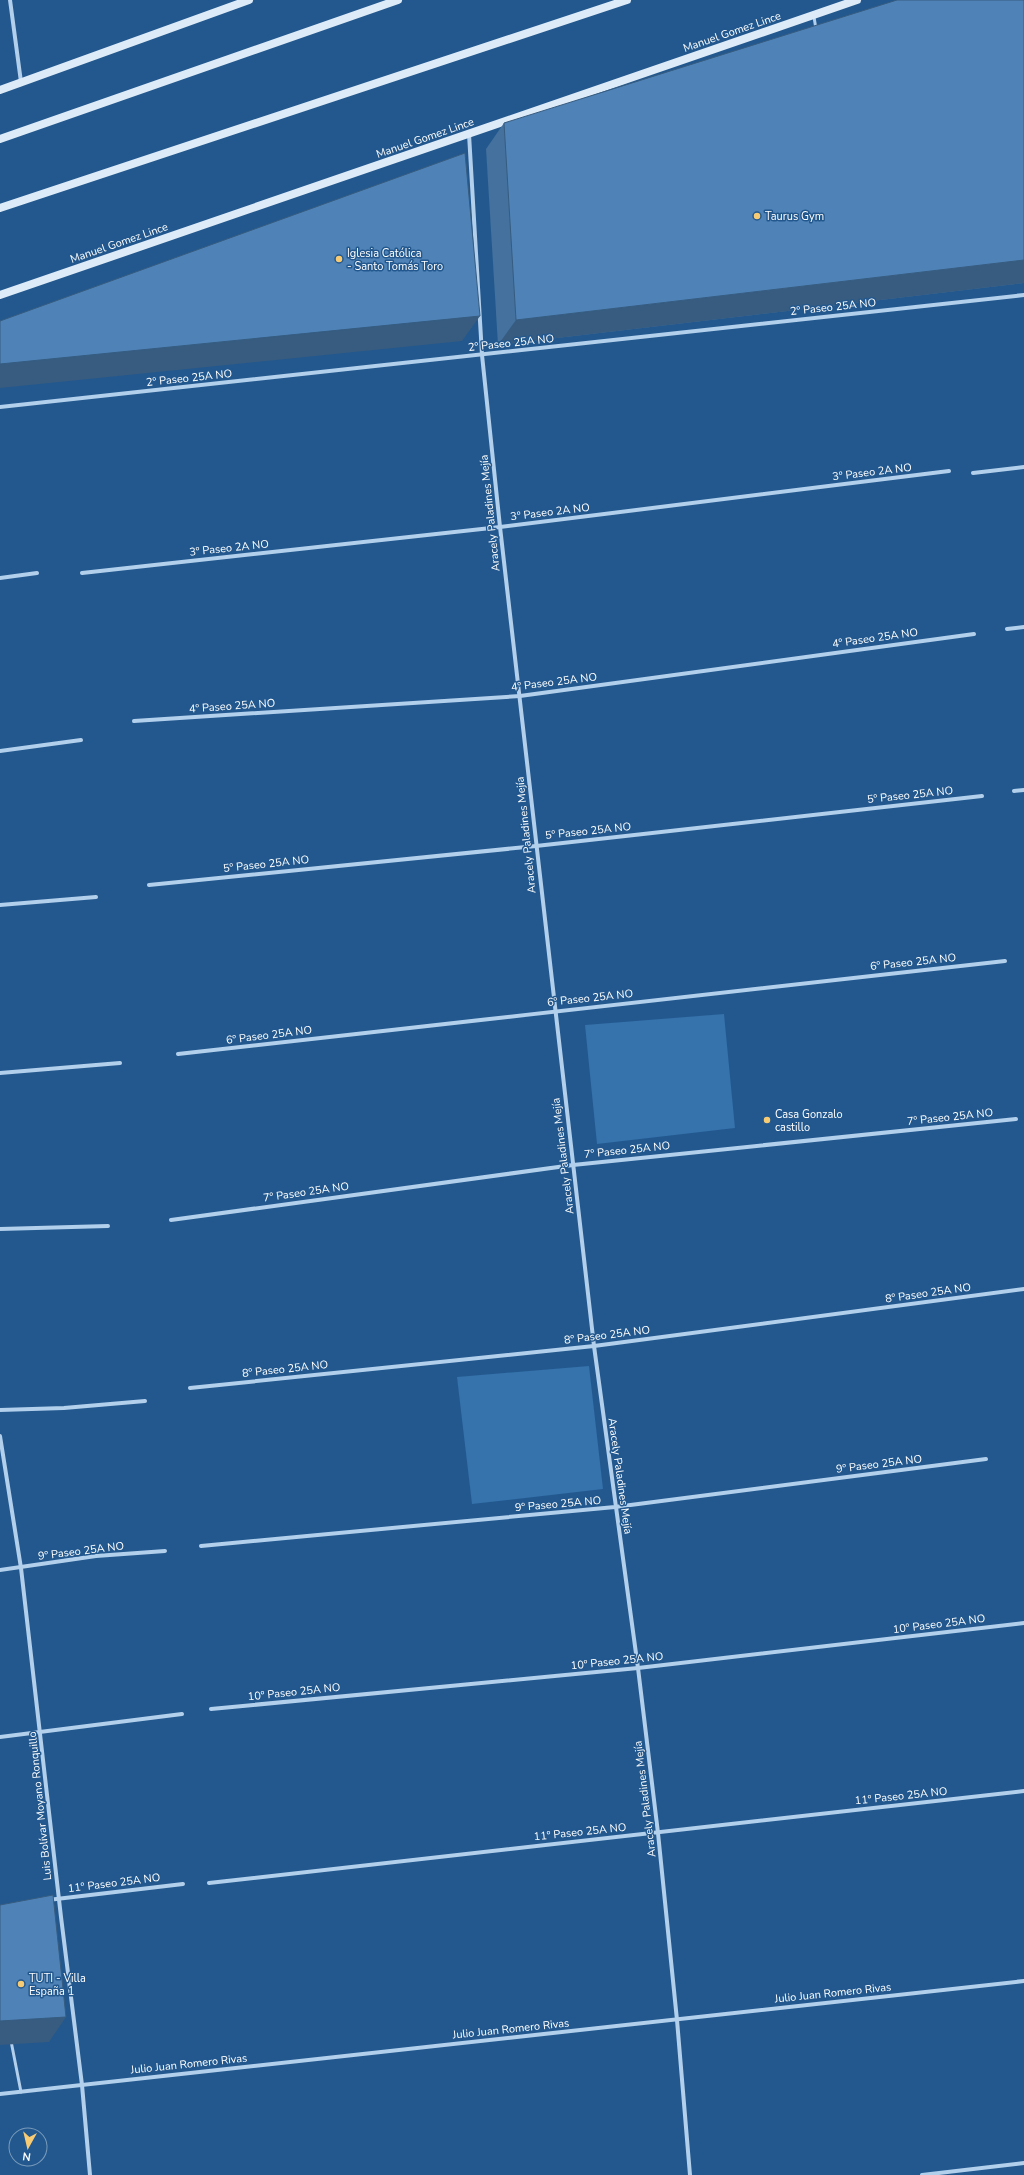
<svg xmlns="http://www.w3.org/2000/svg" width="1024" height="2175" font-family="'Nunito Sans',sans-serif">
<rect width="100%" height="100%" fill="#22588e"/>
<g fill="#3672ab">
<path d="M724,1014L735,1128L597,1144L585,1025Z"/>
<path d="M589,1366L603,1489L472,1504L457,1377Z"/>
</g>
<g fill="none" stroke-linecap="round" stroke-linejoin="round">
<g stroke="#b2cfec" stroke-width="3">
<path d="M814,17L816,29"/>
<path d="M11,2041L21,2092"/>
</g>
<g stroke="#b2cfec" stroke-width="4">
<path d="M10,0L21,82"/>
<path d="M469,134L482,355L500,527L594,1346L638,1668L658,1833L677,2020L690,2175"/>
<path d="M0,407L1024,295"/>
<path d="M973,473L1024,467"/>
<path d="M82,573L500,527L949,471"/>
<path d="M0,578L37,573"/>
<path d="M1007,629L1024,627"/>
<path d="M134,721L520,696L974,634"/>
<path d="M0,751L81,740"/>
<path d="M1014,791L1024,790"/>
<path d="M149,885L536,846L982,796"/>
<path d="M0,905L96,897"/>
<path d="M178,1054L1005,961"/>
<path d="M0,1073L120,1063"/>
<path d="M171,1220L573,1165L1016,1119"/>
<path d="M0,1229L108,1226"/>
<path d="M190,1388L594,1346L1024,1289"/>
<path d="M0,1410L64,1408L145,1401"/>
<path d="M0,1436L21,1568L61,1917L82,2085L90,2175"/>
<path d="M201,1546L615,1507L986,1459"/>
<path d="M0,1570L96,1556L165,1551"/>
<path d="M211,1709L638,1668L1024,1623"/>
<path d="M0,1737L182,1714"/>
<path d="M209,1883L1024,1791"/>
<path d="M48,1900L183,1884"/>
<path d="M0,2094L1024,1981"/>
<path d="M922,2175L1024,2163"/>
</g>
<g stroke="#ddebf9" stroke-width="8">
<path d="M0,90L249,0"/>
<path d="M0,139L398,0"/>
<path d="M0,208L627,0"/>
<path d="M0,295L857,0"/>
</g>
</g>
<path fill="#44719d" d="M1024,0V283L498,345L486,149L504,123Z"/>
<g fill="#375c80">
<path d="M1024,260V283L498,345L516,320Z"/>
<path d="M480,316L462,341L0,388V364Z"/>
<path d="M66,2017L49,2042L0,2045V2021Z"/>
</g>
<g fill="#4f83b7" stroke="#375c80">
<path d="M897,0H1024V260L516,320L504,123Z"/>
<path d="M465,153L480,316L0,364V321Z"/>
<path d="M53,1895L66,2017L0,2021V1905Z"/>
</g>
<g fill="#f7ca74" stroke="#22588e" stroke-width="1.5">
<circle cx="757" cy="216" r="4"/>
<circle cx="339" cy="259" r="4"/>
<circle cx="767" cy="1120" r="4"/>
<circle cx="21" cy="1984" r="4"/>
</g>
<g text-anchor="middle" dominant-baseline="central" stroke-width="3" stroke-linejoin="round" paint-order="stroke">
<g font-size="11" fill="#fff" stroke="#22588e">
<text transform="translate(732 32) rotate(-19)">Manuel Gomez Lince</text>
<text transform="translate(425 138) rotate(-19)">Manuel Gomez Lince</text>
<text transform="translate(119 243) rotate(-19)">Manuel Gomez Lince</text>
<text transform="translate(833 307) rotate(-6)">2º Paseo 25A NO</text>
<text transform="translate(511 343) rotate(-6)">2º Paseo 25A NO</text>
<text transform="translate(189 378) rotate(-6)">2º Paseo 25A NO</text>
<text transform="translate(872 472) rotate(-7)">3º Paseo 2A NO</text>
<text transform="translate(550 512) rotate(-7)">3º Paseo 2A NO</text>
<text transform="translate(490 513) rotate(-96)">Aracely Paladines Mejía</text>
<text transform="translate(229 548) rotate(-6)">3º Paseo 2A NO</text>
<text transform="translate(875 638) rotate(-8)">4º Paseo 25A NO</text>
<text transform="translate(554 682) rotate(-7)">4º Paseo 25A NO</text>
<text transform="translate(232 706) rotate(-4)">4º Paseo 25A NO</text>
<text transform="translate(910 795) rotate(-6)">5º Paseo 25A NO</text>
<text transform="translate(588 831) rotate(-6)">5º Paseo 25A NO</text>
<text transform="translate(526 835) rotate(-96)">Aracely Paladines Mejía</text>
<text transform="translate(266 864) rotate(-6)">5º Paseo 25A NO</text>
<text transform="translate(913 962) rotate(-6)">6º Paseo 25A NO</text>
<text transform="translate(590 998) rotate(-6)">6º Paseo 25A NO</text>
<text transform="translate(269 1035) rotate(-7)">6º Paseo 25A NO</text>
<text transform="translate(950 1117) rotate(-6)">7º Paseo 25A NO</text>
<text transform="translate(627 1150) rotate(-6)">7º Paseo 25A NO</text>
<text transform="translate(563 1156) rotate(-97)">Aracely Paladines Mejía</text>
<text transform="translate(306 1192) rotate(-8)">7º Paseo 25A NO</text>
<text transform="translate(928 1293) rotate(-8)">8º Paseo 25A NO</text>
<text transform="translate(607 1335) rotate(-7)">8º Paseo 25A NO</text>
<text transform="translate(285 1369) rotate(-6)">8º Paseo 25A NO</text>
<text transform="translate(879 1464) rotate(-7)">9º Paseo 25A NO</text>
<text transform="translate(620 1476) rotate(82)">Aracely Paladines Mejía</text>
<text transform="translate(558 1504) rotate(-5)">9º Paseo 25A NO</text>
<text transform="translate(81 1551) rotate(-7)">9º Paseo 25A NO</text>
<text transform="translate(939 1624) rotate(-7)">10º Paseo 25A NO</text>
<text transform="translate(617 1661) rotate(-6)">10º Paseo 25A NO</text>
<text transform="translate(294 1692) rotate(-6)">10º Paseo 25A NO</text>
<text transform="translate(901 1796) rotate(-6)">11º Paseo 25A NO</text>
<text transform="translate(645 1799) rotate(-97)">Aracely Paladines Mejía</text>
<text transform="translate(40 1806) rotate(-96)">Luis Bolívar Moyano Ronquillo</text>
<text transform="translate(580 1832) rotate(-6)">11º Paseo 25A NO</text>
<text transform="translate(114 1883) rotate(-7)">11º Paseo 25A NO</text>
<text transform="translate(833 1993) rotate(-6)">Julio Juan Romero Rivas</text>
<text transform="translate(511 2029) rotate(-6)">Julio Juan Romero Rivas</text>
<text transform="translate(189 2064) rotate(-6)">Julio Juan Romero Rivas</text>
</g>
<g font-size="11" fill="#fff" stroke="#22588e" text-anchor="start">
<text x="765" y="216">Taurus Gym</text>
<text x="347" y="253">Iglesia Católica<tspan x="347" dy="13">- Santo Tomás Toro</tspan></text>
<text x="775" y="1114">Casa Gonzalo<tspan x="775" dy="13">castillo</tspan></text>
<text x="29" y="1978">TUTI - Villa<tspan x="29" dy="13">España 1</tspan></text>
</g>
</g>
<g transform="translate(28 2147) rotate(188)"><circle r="19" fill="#22588e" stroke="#7a9bbb"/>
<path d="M0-3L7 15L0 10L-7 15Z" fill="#f7ca74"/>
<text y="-6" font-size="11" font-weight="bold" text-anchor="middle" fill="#ffffff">N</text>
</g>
</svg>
